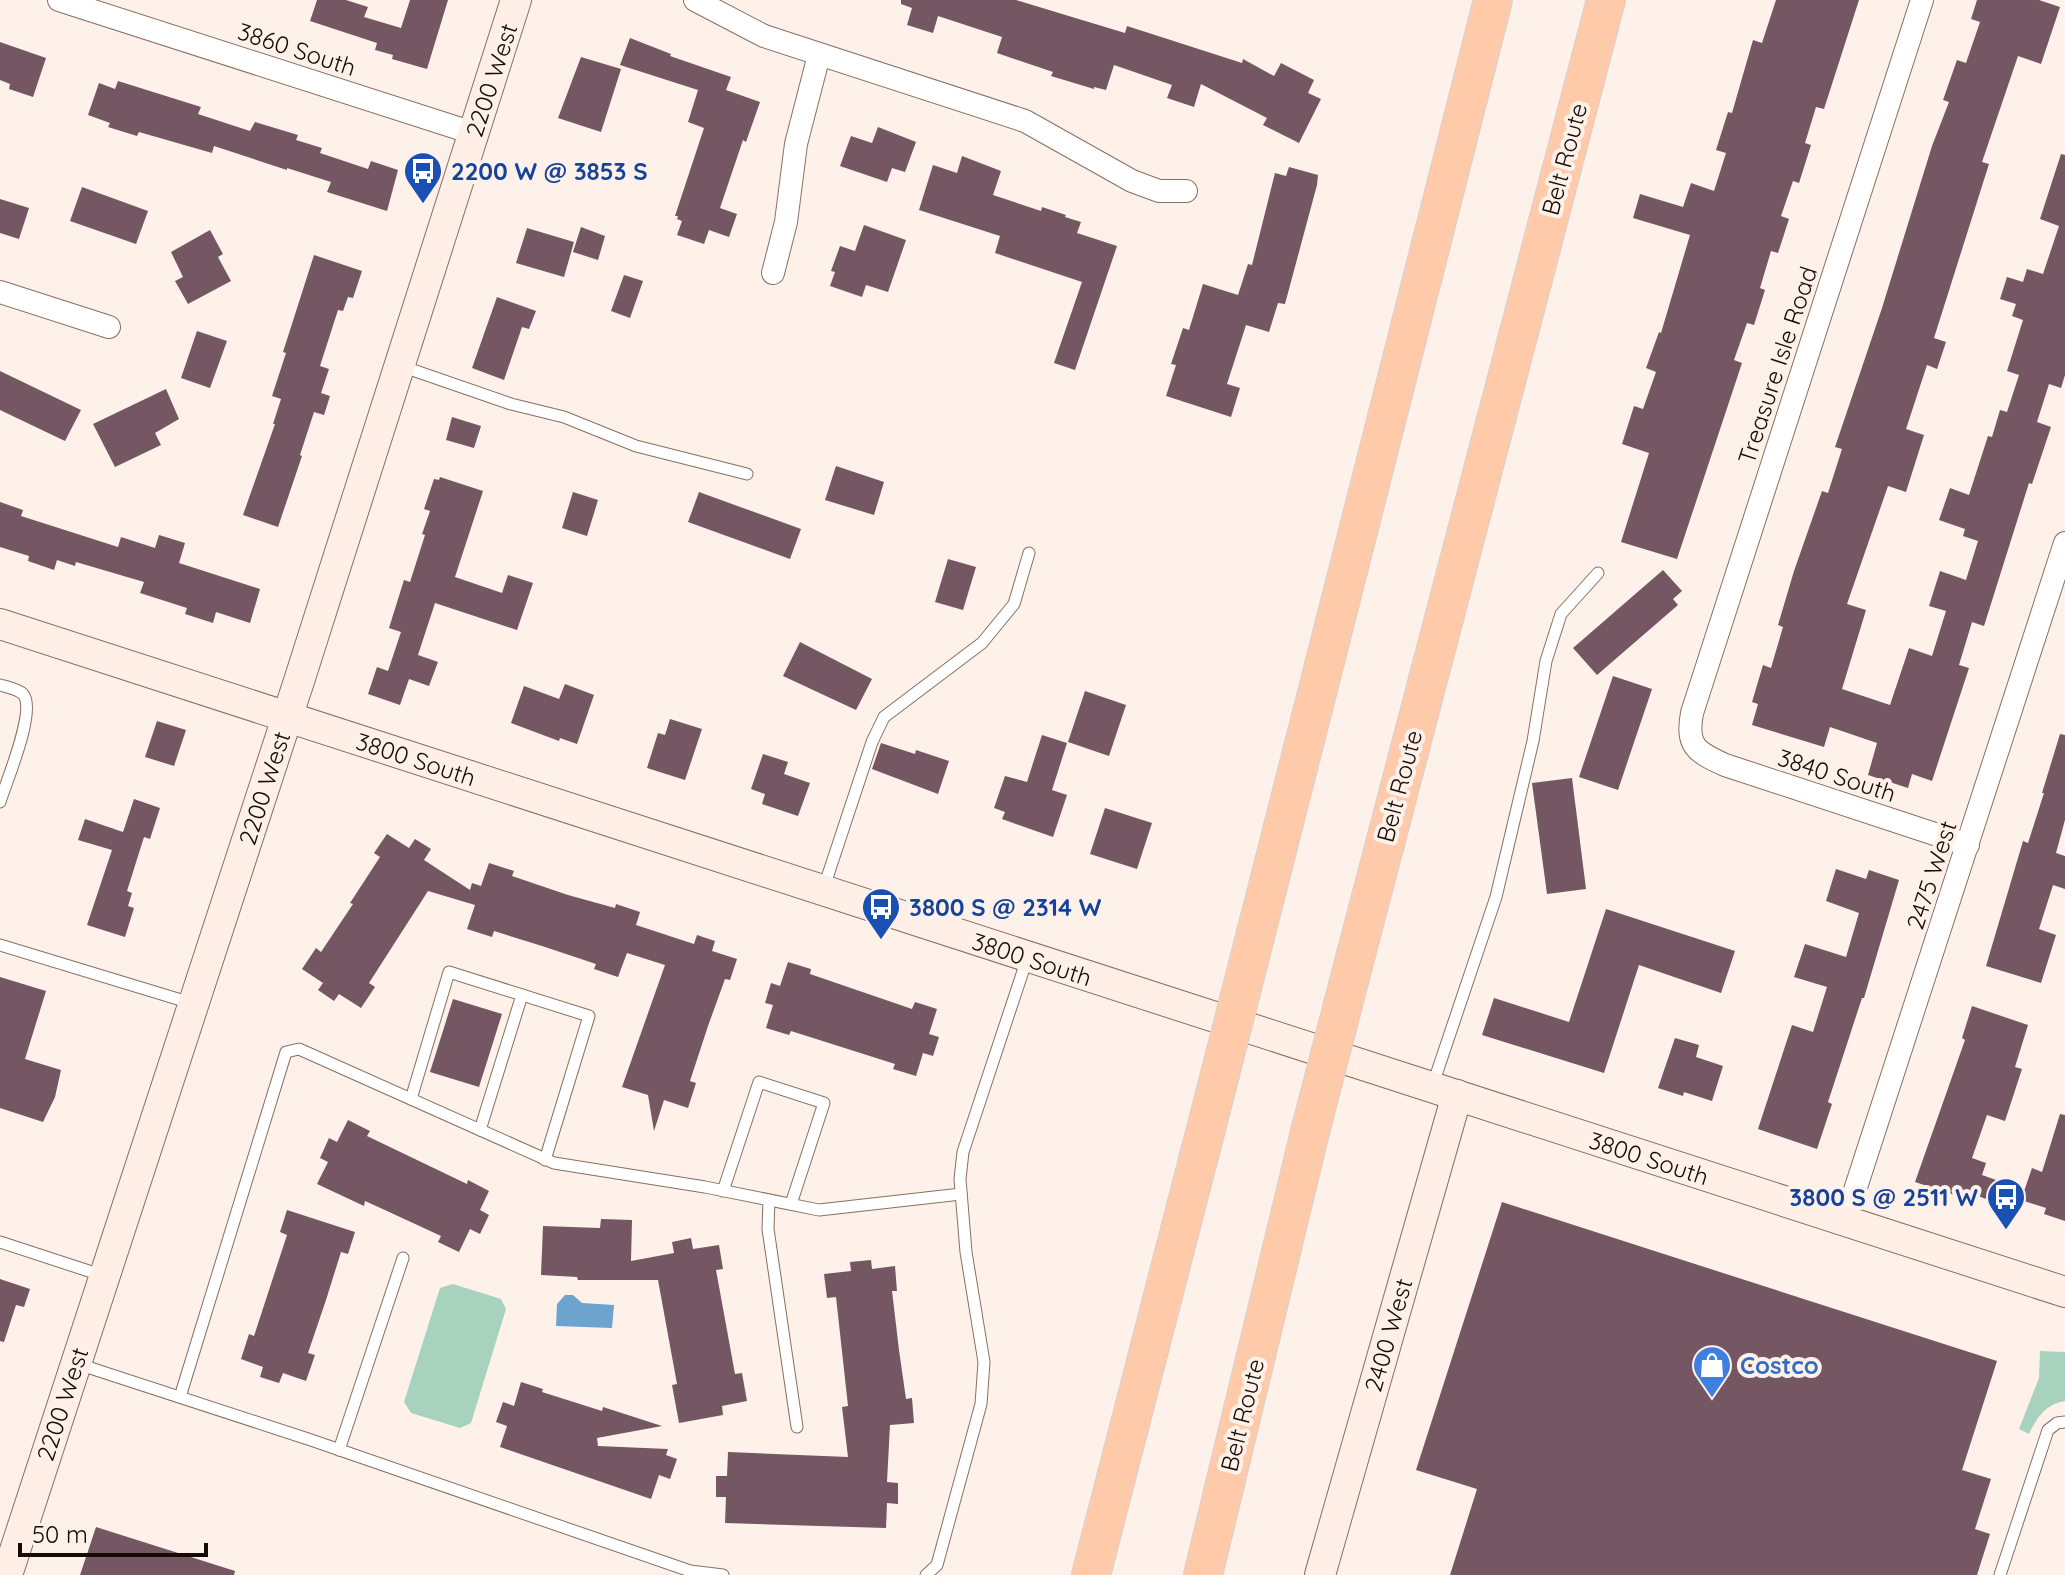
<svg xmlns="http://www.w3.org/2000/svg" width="2065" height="1575" font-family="Quicksand,sans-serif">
<rect width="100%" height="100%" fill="#fef1ea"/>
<g fill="#a7d3be">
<path d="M453,1284L501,1299L506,1309L471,1423L460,1428L411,1413L404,1402L440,1288Z"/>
<path d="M2040,1351L2065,1352V1401C2046,1404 2037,1417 2029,1434L2019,1429L2039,1378Z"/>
</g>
<path fill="#6da3cc" d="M565,1295H573L582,1303L614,1305L612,1328L556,1326L557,1304Z"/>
<g fill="#745762">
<path d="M317,0H346L368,7L364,17L401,28L410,0H448L427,69L392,59L393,55L375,50L377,43L310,21Z"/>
<path d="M901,0H1016L1125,33L1127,26L1242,63L1243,59L1274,76L1281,63L1314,80L1308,93L1321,99L1299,143L1263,125L1267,118L1201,84L1194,107L1167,98L1172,85L1114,65L1106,90L1094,87V89L1051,76L1053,72L997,53L1002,37L938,16L933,33L907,25L912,8L901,4Z"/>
<path d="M1776,0H1859L1824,109L1816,107L1805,143L1811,145L1799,183L1793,181L1781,216L1789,219L1778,253L1771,251L1760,288L1765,290L1754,325L1747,323L1734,360L1742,363L1677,559L1621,542L1649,453L1622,444L1634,406L1643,409L1656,372L1646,368L1659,332L1661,333L1690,235L1633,218L1640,194L1683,207L1691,183L1714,191L1726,153L1716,150L1728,112L1732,113L1753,40L1762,43Z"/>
<path d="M1977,0H2039L2060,7L2041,64L2018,56L1982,162L1989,164L1934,338L1946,342L1937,369L1927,365L1906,429L1924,435L1906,492L1888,486L1847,604L1866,610L1842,689L1890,705L1909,648L1932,656L1946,611L1929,606L1940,571L1966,580L1978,541L1963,536L1965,529L1939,520L1950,488L1969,495L1988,436L1992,437L2000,410L2007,412L2019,375L2007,371L2023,320L2012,316L2016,304L2000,299L2007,277L2023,282L2027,269L2043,274L2059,226L2040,219L2061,154L2065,155V375L2061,388L2049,384L2037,422L2051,427L2032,484L2029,483L1984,626L1972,622L1959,665L1969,668L1932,781L1912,774L1908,788L1868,775L1877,743L1830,727L1824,747L1752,725L1758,704L1752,702L1763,665L1771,668L1783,627L1778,625L1794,571L1822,491L1828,493L1842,449L1835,447L1882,308L1932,146L1949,102L1943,100L1957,60L1966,63L1980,22L1971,19Z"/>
<path d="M630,38L671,54L670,56L731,77L726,90L760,102L746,142L743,140L720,208L737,214L729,237L709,230L704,244L677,235L682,221L677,219L678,216H675L704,128L688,122L698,90L620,65Z"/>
<path d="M0,42L46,58L33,97L9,89L10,84L0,80Z"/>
<path d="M581,57L621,69L601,132L558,118Z"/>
<path d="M118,81L201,107L198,114L250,131L255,122L298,135L296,140L322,148L320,153L368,169L371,161L398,170L387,211L327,192L331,182L287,168V170L214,146L212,153L139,132L137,136L108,127L110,123L88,115L99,83L115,89Z"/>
<path d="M878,127L916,142L905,172L892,168L887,182L840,166L851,136L872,143Z"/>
<path d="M962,156L1001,171L993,195L1041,211L1042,207L1066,215L1065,217L1081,222L1077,233L1117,246L1075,370L1054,363L1082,282L995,253L1000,236L919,210L933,165L957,173Z"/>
<path d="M1289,167L1318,175L1317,185L1285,304L1278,303L1269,332L1246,325L1227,384L1240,388L1231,417L1166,396L1176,365L1171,364L1183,328L1189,330L1203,284L1238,295L1248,264L1252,265L1275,173L1286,176Z"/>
<path d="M82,187L148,211L136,244L70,221Z"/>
<path d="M0,199L29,208L19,239L0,233Z"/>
<path d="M864,225L906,240L888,292L866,285L862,297L830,286L835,272L831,271L840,246L855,251Z"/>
<path d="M581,227L605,236L598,260L573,252Z"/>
<path d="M527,228L574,242L564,277L516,263Z"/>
<path d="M210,230L223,254L218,257L231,281L188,304L175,281L183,277L171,252Z"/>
<path d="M314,255L362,271L353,298L348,297L343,311L338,310L320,366L329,369L321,393L330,396L324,415L314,412L300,455L302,456L278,527L243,515L275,424H273L281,399L272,396L286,353L283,352Z"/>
<path d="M624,275L643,281L630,318L611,311Z"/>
<path d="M497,297L536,311L529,329L522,327L504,380L472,368Z"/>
<path d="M197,331L227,341L210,388L181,378Z"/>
<path d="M0,371L81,410L65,441L0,410Z"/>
<path d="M166,389L179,419L155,433L161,445L115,467L93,424Z"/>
<path d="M452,417L481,426L474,448L446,440Z"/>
<path d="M836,466L884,482L874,515L825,500Z"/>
<path d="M440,477L483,491L455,577L502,593L508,575L533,583L517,630L435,603L418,655L438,662L429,686L409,679L400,705L368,694L377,667L388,671L401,632L389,628L404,580L410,582L425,535L422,534L430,511L424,509L434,479L439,480Z"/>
<path d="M573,492L598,500L587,536L562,528Z"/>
<path d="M699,492L801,529L790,559L688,522Z"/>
<path d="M0,502L23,510L21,516L118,547L121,537L155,548L159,535L185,543L179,563L260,589L250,623L216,612L213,623L185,614L187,608L140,593L144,582L76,562L75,566L57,560L54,570L28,561L29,556L0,547Z"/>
<path d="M948,559L976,567L963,610L935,602Z"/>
<path d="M1663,570L1682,591L1673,599L1678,605L1597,675L1573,648Z"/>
<path d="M800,642L872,679L856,710L783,676Z"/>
<path d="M1613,676L1652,689L1618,790L1579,777Z"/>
<path d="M565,684L594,695L577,744L560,738L559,741L511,723L524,686L559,699Z"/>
<path d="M1085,691L1126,705L1109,756L1068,742Z"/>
<path d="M670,719L702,729L685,780L647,768L658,733L665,735Z"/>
<path d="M157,721L186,730L174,766L145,757Z"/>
<path d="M2060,734L2065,735V820L2056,853L2065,856V889L2053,885L2039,929L2056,935L2041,983L1986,966L2023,841L2028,843L2044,793H2042Z"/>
<path d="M1042,735L1067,743L1052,790L1067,795L1053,837L1002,819L1005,812L994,808L1005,776L1027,782Z"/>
<path d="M881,743L915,754L916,750L949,761L938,794L872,769Z"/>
<path d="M763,754L788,762L784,774L810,783L798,816L762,804L765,794L751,789Z"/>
<path d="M1572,778L1586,889L1547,894L1532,783Z"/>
<path d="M134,799L160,808L150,839L144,837L127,891L132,893L128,906L134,908L125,937L87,925L112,850L78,840L85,819L123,832Z"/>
<path d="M1105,808L1152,823L1137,869L1090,854Z"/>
<path d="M387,834L409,848L415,839L431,849L424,860L470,890L472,883L481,886L489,863L514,871L512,876L568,895L615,908L616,904L640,912L636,925L694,944L697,935L715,941L712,951L737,959L730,980L725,979L708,1026L690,1081L696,1083L688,1108L664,1100L654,1131L648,1095L622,1087L665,965L627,953L618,977L594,969L596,964L542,946L494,931L492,937L467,929L475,905L428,891L369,983L375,987L361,1008L339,994L334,1001L318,990L323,983L302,969L316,948L321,952L353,904L350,903L380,857L374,853Z"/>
<path d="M1836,869L1866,879L1869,870L1899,880L1864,998H1862L1828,1102L1832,1104L1817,1149L1758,1129L1792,1025L1813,1032L1827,987L1794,977L1805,944L1846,957L1859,913L1826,901Z"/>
<path d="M1606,909L1735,951L1721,993L1639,965L1604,1073L1482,1035L1494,998L1569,1022Z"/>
<path d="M788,962L811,969L810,974L912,1009L915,1002L937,1009L929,1034L939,1037L933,1056L923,1053L916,1076L893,1069L895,1064L791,1031L789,1035L766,1028L773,1005L765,1003L771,983L780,986Z"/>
<path d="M0,977L46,991L25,1059L61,1070L55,1097L43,1122L0,1108Z"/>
<path d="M453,999L502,1014L479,1087L430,1072Z"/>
<path d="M1972,1006L2028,1025L2015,1067L2022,1069L2005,1121L1987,1115L1972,1158L1986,1163L1982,1175L1996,1180L1989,1200L1975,1195L1973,1201L1915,1182L1965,1040L1962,1038Z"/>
<path d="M1675,1038L1699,1045L1696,1057L1723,1066L1712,1101L1684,1092L1683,1096L1658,1088Z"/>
<path d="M2060,1114L2065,1115V1221L2044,1214L2046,1208L2021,1200L2032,1168L2042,1172Z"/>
<path d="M348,1120L370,1131L367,1136L467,1184L468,1180L489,1191L480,1210L489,1215L480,1234L470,1229L459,1252L438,1242L441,1236L387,1211L365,1201L364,1206L317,1184L328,1162L320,1158L329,1138L337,1142Z"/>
<path d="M1502,1202L1997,1361L1962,1470L1991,1479L1975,1529L1990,1534L1977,1575H1450L1477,1489L1416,1470Z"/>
<path d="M287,1210L355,1232L348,1254L341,1252L326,1300L308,1353L315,1355L306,1381L283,1373L279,1383L260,1377L263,1367L241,1359L249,1334L254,1336L287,1235L280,1232Z"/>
<path d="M601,1219L632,1220L631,1261L674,1253L672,1242L691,1238L693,1249L719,1245L723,1269L716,1270L735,1374L742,1373L747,1401L722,1406L723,1415L679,1423L672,1385L677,1384L658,1280H578L577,1277L541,1275L543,1226L600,1228Z"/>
<path d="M871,1260L872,1269L895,1266L897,1291H892L899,1350L906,1399L912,1398L914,1423L890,1425L887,1482L898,1483V1504L887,1503L886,1528L725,1523L726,1497H716V1476H727L728,1452L848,1457L842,1407L848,1406L836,1297L827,1298L824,1274L851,1271L850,1262Z"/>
<path d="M0,1279L30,1289L24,1307L16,1305L4,1342L0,1341Z"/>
<path d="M521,1382L543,1389L542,1392L602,1411L603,1407L662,1426L597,1438L598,1446L668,1449L666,1455L677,1459L670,1479L659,1475L651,1499L500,1447L507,1426L496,1422L503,1402L514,1406Z"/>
<path d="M96,1527L235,1571L234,1575H80Z"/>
</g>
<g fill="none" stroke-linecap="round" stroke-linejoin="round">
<defs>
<g id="lane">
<path d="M401,366L511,404L564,417L636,446L747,474"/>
<path d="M0,685C7,687 18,689 23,694C37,710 6,782 0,802"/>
<path d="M823,890L872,742L884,717L982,643L1014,604L1029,553"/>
<path d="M0,945L191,1003"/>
<path d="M1432,1087L1496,897L1533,741L1546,661L1561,614L1598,573"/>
<path d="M411,1099L449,972L589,1016L545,1160"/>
<path d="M480,1130L522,995"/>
<path d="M723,1191L759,1082L824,1103L791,1204"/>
<path d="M769,1200L768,1229L797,1427"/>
<path d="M0,1242L104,1276"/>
<path d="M78,1364L311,1440L690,1571L723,1575"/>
<path d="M180,1397L286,1052L299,1049L554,1163L705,1187L819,1210L961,1194"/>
<path d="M339,1450L403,1258"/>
<path d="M926,1575L937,1565L981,1404L984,1362L966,1252L960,1179L963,1152L1027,959"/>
<path d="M2000,1575L2048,1430L2057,1423L2065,1422"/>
</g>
<g id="street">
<path d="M59,0L473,133"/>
<path d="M695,0L764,36L1025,121L1132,181L1159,191H1186"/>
<path d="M1922,0L1692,713C1686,746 1696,752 1725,765L1968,845"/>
<path d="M773,273L786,222L796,144L819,55"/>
<path d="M0,292L109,327"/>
<path d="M1845,1221L2065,543"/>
</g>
<g id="secondary">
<path d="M0,624L2065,1292"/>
<path d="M7,1575L299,681L516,0"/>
<path d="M1320,1575L1457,1095"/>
</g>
<g id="highway">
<path d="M1256,933L1493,0"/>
<path d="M1354,962L1606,0"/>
<path d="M1091,1575L1215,1094"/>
<path d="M1203,1575L1310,1132"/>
</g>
</defs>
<use href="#lane" stroke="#8a6f5e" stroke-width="13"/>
<use href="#street" stroke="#8a6f5e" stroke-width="24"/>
<use href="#secondary" stroke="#8a6f5e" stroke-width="32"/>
<use href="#highway" stroke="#d5d3d2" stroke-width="40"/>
<use href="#lane" stroke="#fff" stroke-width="11"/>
<use href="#street" stroke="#fff" stroke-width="22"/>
<use href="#secondary" stroke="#ffefe6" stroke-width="30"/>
<use href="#highway" stroke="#fecaaa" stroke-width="38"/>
<defs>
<g id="highway-bridge">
<path d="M1215,1094L1256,933"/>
<path d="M1310,1132L1354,962"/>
</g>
</defs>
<use href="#highway-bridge" stroke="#d5d3d2" stroke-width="40" stroke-linecap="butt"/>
<use href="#highway-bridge" stroke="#fecaaa" stroke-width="38"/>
</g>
<defs>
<symbol id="bus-pin" viewBox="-11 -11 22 30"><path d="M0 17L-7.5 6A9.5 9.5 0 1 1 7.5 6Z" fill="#1a4fb4" stroke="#fef1ea"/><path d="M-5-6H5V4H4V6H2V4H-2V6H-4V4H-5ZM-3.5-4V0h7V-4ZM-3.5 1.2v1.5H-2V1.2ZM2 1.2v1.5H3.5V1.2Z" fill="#fff"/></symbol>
<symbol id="shop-pin" viewBox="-11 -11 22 30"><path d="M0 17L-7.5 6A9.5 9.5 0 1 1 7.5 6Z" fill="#3f7fe0" stroke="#fef1ea"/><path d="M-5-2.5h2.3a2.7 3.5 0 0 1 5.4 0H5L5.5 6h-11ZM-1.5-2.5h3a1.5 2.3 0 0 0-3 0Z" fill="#fff"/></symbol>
</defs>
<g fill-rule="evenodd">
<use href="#bus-pin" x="401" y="149" width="44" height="60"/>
<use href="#bus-pin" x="859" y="885" width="44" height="60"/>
<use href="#bus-pin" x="1984" y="1175" width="44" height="60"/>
<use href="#shop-pin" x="1690" y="1343" width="44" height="60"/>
</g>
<g text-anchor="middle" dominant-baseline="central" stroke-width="8" stroke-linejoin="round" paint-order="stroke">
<g font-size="24" fill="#160c06" stroke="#fef1ea">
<text transform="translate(297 49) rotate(18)">3860 South</text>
<text transform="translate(491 80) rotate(-72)">2200 West</text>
<text transform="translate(1564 159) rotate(-75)">Belt Route</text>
<text transform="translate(1777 365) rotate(-72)">Treasure Isle Road</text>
<text transform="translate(416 759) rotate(18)">3800 South</text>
<text transform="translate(1837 775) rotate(18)">3840 South</text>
<text transform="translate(1399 786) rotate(-75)">Belt Route</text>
<text transform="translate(264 788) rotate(-72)">2200 West</text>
<text transform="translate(1931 875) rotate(-72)">2475 West</text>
<text transform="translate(1032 959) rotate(18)">3800 South</text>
<text transform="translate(1649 1158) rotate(18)">3800 South</text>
<text transform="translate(1388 1335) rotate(-74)">2400 West</text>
<text transform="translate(62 1404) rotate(-72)">2200 West</text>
<text transform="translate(1242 1415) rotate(-76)">Belt Route</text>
</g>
<g font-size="24" font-weight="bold" fill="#164399" stroke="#fef1ea" text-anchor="start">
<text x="451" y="171">2200 W @ 3853 S</text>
<text x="909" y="907">3800 S @ 2314 W</text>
<text x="1978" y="1197" text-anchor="end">3800 S @ 2511 W</text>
</g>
<g font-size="24" font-weight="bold" fill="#366cbe" stroke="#fef1ea" text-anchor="start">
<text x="1740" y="1365">Costco</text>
</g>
</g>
<path d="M20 1543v12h186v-12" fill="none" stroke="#160c06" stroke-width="4"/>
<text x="32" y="1543" font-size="24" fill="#160c06" stroke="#fef1ea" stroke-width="6" paint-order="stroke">50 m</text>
</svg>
